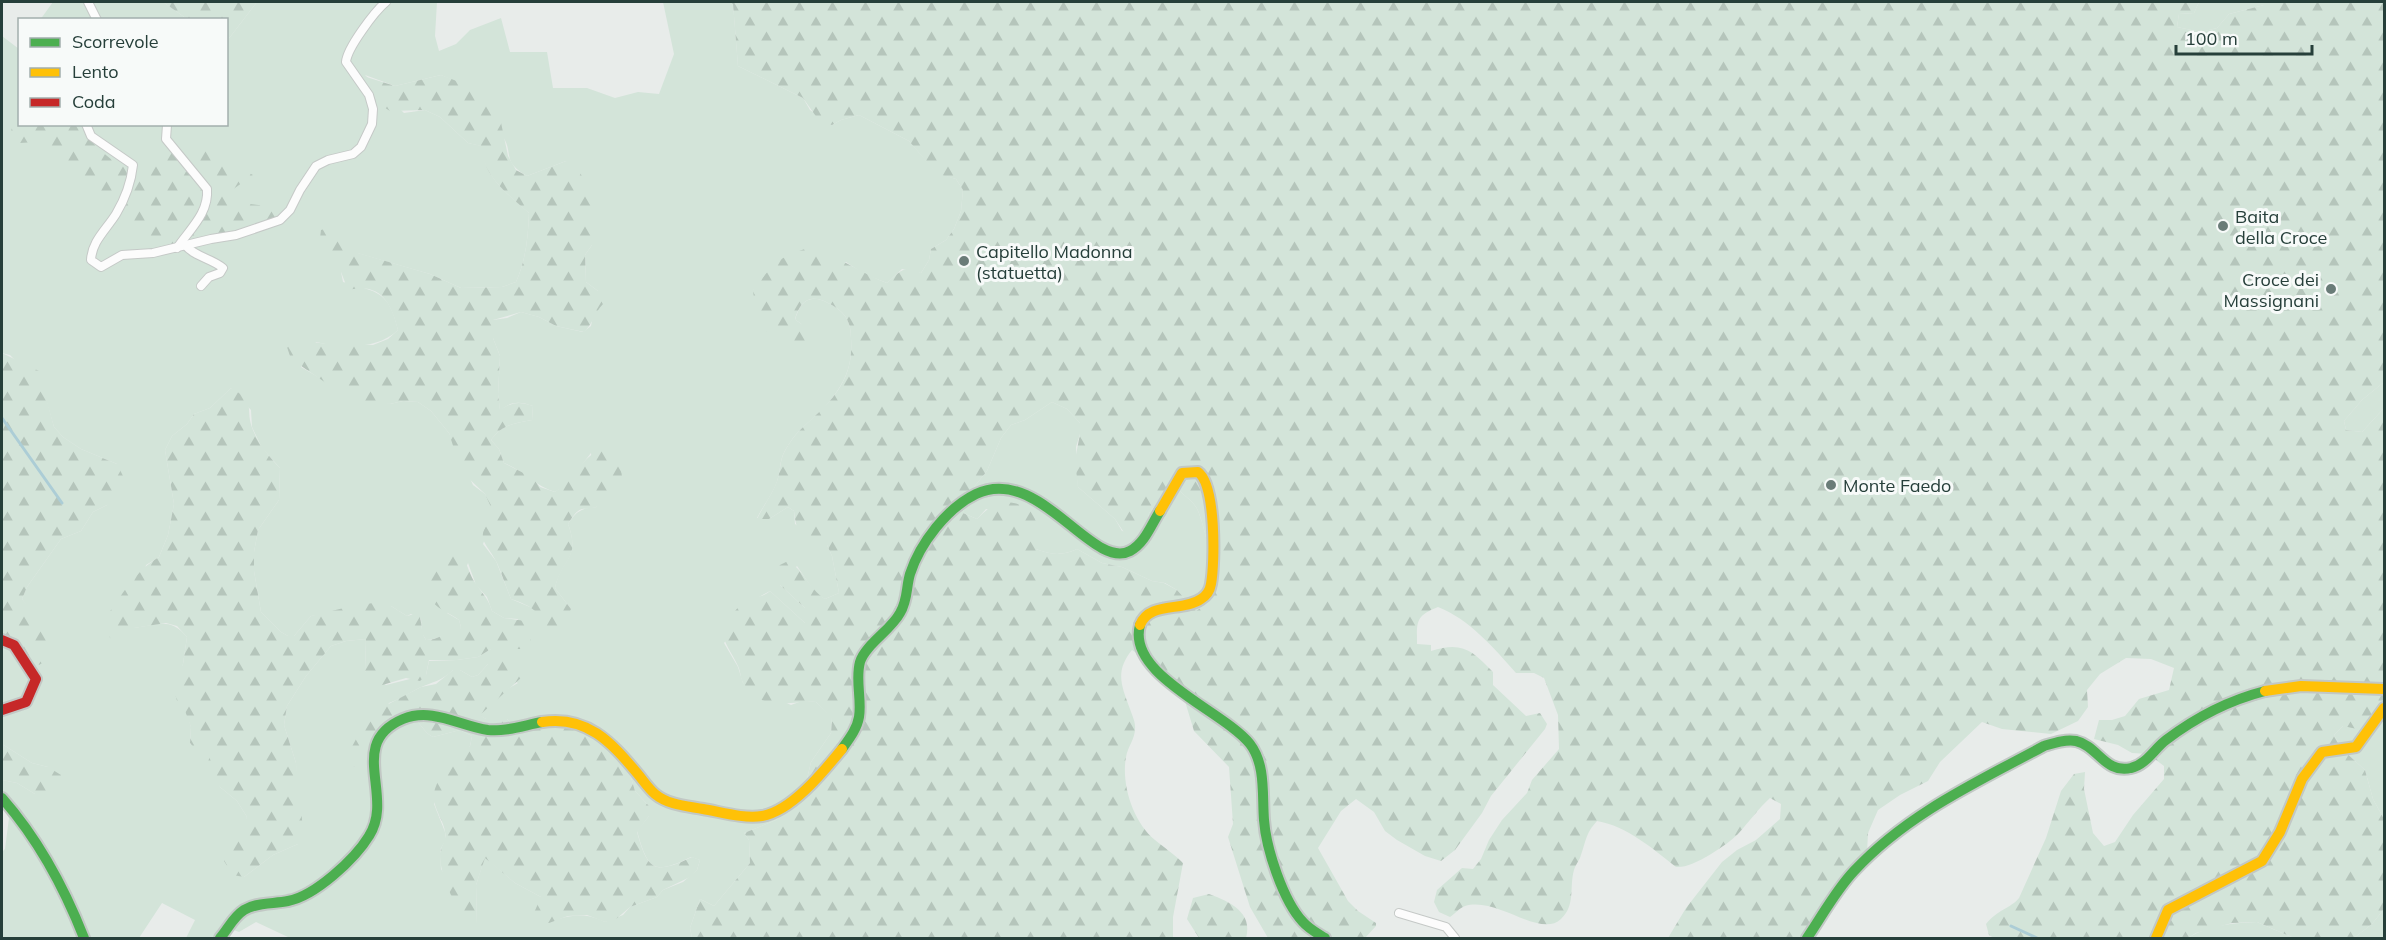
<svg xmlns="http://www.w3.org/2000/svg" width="2386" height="940" font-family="Mulish,sans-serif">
<defs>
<pattern id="forest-firs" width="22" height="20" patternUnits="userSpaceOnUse" patternTransform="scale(1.5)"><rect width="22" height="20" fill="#d3e4d9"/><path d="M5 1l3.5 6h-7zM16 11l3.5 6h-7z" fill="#b5c5bb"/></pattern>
</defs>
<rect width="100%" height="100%" fill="#e8ecea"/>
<g fill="#d3e4d9" fill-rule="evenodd">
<path d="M53,2H163L187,19L40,20Z"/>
<path d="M257,2H437L435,36L439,51L456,44L470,30L501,18L510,52H547L553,88H587L615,98L638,92L659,94L674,54L663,2L733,3L738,66L803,98L810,110L832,125L841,120L859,115L909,141L937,173L956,179L963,190L961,211L954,229L946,240L931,249L929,260L921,273L902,269L887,283L864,274L846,262L753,290L803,325L795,320C800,302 809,293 828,303C844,311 851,320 851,338C853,368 844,385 824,408C812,420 798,429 789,444C779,459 782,462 778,478C775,491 763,506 757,518L769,519L788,507L794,511L795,524L827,545L832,556L839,593L825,599L816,594L797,566L780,585L805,608V623L770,591L757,598L724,643L738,667L743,683L791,705L802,701L816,702L832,718L831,733L811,762L806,783L776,820L744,833L749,840L750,863L714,906L700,899L690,928L692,938H290L256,922L239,932L231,929L223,938H186L195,920L162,903L139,938H2V852L5,849L9,818L2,806V780L17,783L35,794L48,767L32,763L2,744V645L31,612L22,599L27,587L61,539L81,531L93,512L107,505L117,464L81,449L63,437L54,427L43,389L10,355L2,353V36L19,49L20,124H226L227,41ZM365,75L395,86L441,75L452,80C469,99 489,117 503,137C514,153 501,161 527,176L566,161L592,245L585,255L586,282L598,291L591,326L583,332L556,326L539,317L521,312L507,318L493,320V338L500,356L498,394L500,411C511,401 519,401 533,406L532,420C514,423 502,425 491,440L499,449L504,463C524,471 535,486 555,492L567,484L591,453L597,507C582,508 576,511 568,524C581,559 561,558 555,588L571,609L544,622L537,610L511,599L496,561L483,544L493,517L492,507L485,494L473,485L449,433L431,411L418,402L403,401L390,404L330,384L301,367L316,342C343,348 377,350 398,330C389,292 379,292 343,282L341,272L344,242L357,253L430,274L461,288L502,287L516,282C526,259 528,238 529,213C508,194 484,178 482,146L468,143L440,117L425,110L404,113ZM231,388L251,410L252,427L262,448L280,468L279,500L258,530L254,552V571L261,612L281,632L288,636H294L311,616L391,606L407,616L411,614L421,619L422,633L426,640C438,640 447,631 459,634L461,627L459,620L447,613L468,563L476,585L487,597L492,611L504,618L518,619L520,649H491L478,657L457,660L429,661L426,675L386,685L365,671L366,639L346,641L331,646L306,676L287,706L284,725L296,763L298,844L273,855L244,877V826L247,817L237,801L220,787L211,752L207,747L190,744L191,727L178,681L183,664L187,637C170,617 158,625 134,628L146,565L159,557L168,535L174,504L165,450L172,436L187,424L194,414L210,408ZM488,664L518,683L506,690L479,715L486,719H507L513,725L630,774L635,791L649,806V816L637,831C648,871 654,875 691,857L700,860L697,870L683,882L663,890L657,897L630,907L623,915L605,922C585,912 570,915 549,922L541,897L515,883L485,857L476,885L477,924L441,869L440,850L445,841V832L434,804L456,758L470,746L472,736L460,730L433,737C423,732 422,723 413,719L382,734L363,757L389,703C400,699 409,693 419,688C432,682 442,681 453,670H460L472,677L478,675Z"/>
<path d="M2199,2H2264V5L2229,14L2217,28L2201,32L2177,27L2179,14L2194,13Z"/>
<path d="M2384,382V408L2362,432L2346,430L2344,421L2362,400Z"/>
<path d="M1052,402L1067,409L1080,423V434L1076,447L1078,487L1115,519L1122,531L1146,535L1149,513L1171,487H1177C1182,495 1191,499 1196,507C1203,517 1216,578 1214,589C1211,599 1204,606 1196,611L1177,590L1165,583L1152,581L1122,567L1102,563L1077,549C1062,556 1050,555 1036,549V521L986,509L977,519L963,513L965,498L987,471L1001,438L1011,425L1025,420Z"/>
<path d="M2384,702V819L2373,799L2365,770L2342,749L2334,735L2343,726L2372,715Z"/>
<path d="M2384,909V938H2354L2372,924Z"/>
<path d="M2257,922L2294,938H2188C2208,925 2234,923 2257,922Z"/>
</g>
<g fill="url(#forest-firs)" fill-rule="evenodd">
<path d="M163,2H257L227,41L226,20L187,19Z"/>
<path d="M724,2H2199L2194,13L2179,14L2177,27L2201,32L2217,28L2229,14L2264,5V2H2384V382L2362,400L2344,421L2346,430L2362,432L2384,408V702L2357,729L2343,726L2334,735L2342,749L2365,770L2373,799L2384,819V909L2372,924L2354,938H2294L2257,922L2232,923L2196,933L2188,938H1994L1989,935L1986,924C1997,910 2011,908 2019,898L2046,838L2061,791L2074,774L2085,772L2084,789L2093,833L2104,846L2115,842L2133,815L2164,779V766L2148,754L2132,753L2118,745L2094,739L2099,720H2112L2125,716L2139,699L2169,690L2174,668L2151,659L2126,658L2100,674L2087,690L2088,707L2078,721L2051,734L2002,729L1982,722L1940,762L1928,781L1900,795L1878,810L1868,833L1867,853L1845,875L1799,938H1668L1686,908L1722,862L1737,850L1756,840L1780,819L1781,804L1770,798C1758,809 1749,822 1738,834C1727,845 1692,869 1676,867C1653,849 1627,826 1597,821C1585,834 1586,842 1580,858C1578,862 1575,866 1574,870C1569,887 1576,905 1561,919C1540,939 1497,896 1465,906C1459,908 1455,914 1450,917L1439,912L1434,902L1437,890L1462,868L1473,869L1481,859L1489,840L1502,820L1527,793L1532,780L1559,749L1558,715L1544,678L1534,673H1516C1494,648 1469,619 1438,607C1415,616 1417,622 1417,644L1431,645V651C1462,641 1472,650 1493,672V685L1526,716L1540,713L1547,724L1545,729L1491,796L1482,813L1455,850L1441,861L1425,856L1397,840L1385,831L1374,812L1356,799L1341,811L1318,848L1348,901L1358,911L1376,923V926L1365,938H1268L1250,907L1228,837L1233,824L1229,767L1194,731L1184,698L1146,660L1132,650C1115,671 1121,685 1130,709C1132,715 1135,721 1135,726C1136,738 1128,746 1126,757C1121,784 1133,822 1155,840C1165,848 1174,854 1183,863L1173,917V938H692L690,928L700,899L714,906L750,863L749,840L744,833L776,820L806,783L811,762L831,733L832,719L816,702C788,700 765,714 744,684C740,679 741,672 738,666C732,653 724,644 721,628C729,619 737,606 748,600C756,595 761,599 770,591L805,623V608L780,585L775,572L780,565L788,561C804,570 809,589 825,599L839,593L832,556L827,545C803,548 796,532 794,511L788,507L769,519H757C763,506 774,492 778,478C782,463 779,459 789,444C798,429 812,420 823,408C844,387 853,367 851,338C851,320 844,311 828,303C809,293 800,302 795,319L818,342L804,357C770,336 757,333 753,290C776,261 778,257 814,246C839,258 861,273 887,283C900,272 904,264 921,273L929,260L931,249L946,240L954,229L961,211L963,190L956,179L937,174L909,141L859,115L841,120L832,125L820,122L803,98L738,66L733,4ZM1052,402L1067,409L1080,423V434L1075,460L1078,487L1115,519L1129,540L1138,542L1146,535L1149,513L1171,487H1177C1182,495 1191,499 1196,507C1203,517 1216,578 1213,589C1211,599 1204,606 1196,611L1177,590L1164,583L1152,581L1122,567L1102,563L1077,549C1062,556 1051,555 1036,549V521L1032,510C1008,498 996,499 977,519L963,513L965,498L987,471L1001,438L1011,425L1025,420Z"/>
<path d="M357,74L395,86L441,75L467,85L485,98L499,113L508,156L516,170L527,176L566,161L579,170L585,183L595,212V233L592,245L585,255L586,282L598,291L603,304C594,313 593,324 584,332L556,326L539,317L521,312L493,320V338L500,356L498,394L500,410C512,402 519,401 533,406L532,420C514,423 502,425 491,440L499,449L504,463L533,478L540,487L555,492C573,479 582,457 603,448L611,451L621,470L623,483C616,492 610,502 599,506C582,513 582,501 568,524C581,559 562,558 555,588L571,609L563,625L546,633C542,611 531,606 511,599C506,587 502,574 497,563C486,541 474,540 492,517L491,507L485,494L461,471L449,433L431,411L418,402L403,401L390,404L366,402L348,398L291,359L287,347L304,341L328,344L373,345L388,339L398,330C391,303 381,282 348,290L341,272L319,246L321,230L330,227L358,253L430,274L461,288L502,287L516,282C526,259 528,238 529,213C508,194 484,178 481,146L468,143L440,117L425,110L390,111L368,97Z"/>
<path d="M19,120L20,124L77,125C90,139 120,178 144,167C152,163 157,154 167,153C172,152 176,155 181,155C190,155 200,150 209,151C213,152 245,171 253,175L232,190L233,201C252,206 270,203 286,216L280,227L176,246C157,242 139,233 130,214L118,212L105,206L101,197L99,184L74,170L49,149L36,142L20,143L9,138L12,128Z"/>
<path d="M2,353L39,371L54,427L63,437L81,449L117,464L125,480L119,493L107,505L93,512L81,531L61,539L27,587L22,599L45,627L52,645L47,660L39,665L21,651L2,645Z"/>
<path d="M231,388C258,403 244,408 253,430C259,445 269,456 280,468L279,500L258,530L254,552V571L261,612L281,632L288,636H294L311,616L352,606L373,603L391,606L407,616L418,613C423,622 420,631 426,640C440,640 443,631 458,633L461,627L459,620C450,613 440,611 432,601C417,581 429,555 452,548C470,559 466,572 477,585C484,596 488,598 492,611L504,618L525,621L530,626L531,640L520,649H491L478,657L457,660H429L426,675L420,681L406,678L379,686L365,671L366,639L346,641L331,646L306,676L287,706L284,725L296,763L303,829L298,844L273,855L244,877L233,875L224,861L247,817L237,801L220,787L207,765L211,753L207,748L197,751L190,743L191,727L184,708L178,704L173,687L183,664L187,637L177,626L166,623L134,628L122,640L110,638L106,617C122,595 135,571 159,557L168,535L174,504L165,450L172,436L187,424L194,414L210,408Z"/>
<path d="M501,660C512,661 518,667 522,677L480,715L486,719H507L513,725L576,727L584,730L617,752L630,774L635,791L649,806V816L637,832C648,871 654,875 692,857L700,860L697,870L690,877L663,890L657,897L630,907L615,920L605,922L587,915L568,916L549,923H539L533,915L541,897L515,883L485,858L476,885L477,924L468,923C454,903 440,878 440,854C440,846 447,841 445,832C444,822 436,812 434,801C430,784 456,754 470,746L472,736L460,730L433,737C423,732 422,723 413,719C403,723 391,727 382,734C371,743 366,760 355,767L348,765L346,758L363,726L377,710L421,687L436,684L453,670H460L472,677L478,675L488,664Z"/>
<path d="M2,744L32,763L48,767L61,775L55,790L35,794L17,783L2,780Z"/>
<path d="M1209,894C1230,902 1253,912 1246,938H1199L1187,919L1193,898Z"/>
</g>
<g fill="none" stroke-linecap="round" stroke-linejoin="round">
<g stroke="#accdd6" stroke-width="3">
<path d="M2,418L62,503"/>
<path d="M2011,926L2037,938"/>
</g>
<defs>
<g id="street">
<path d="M88,2L97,20"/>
<path d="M86,124L91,136L133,165C131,183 125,199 116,214C106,230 92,241 91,260L101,267L122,255L153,253L211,239L236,235L280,220L290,210L300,190L316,166L328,160L353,154L361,147L372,124L373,109L369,95L346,62C347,48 375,11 386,2"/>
<path d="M167,125L166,139L207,189C209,213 190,229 177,248"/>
<path d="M185,245C195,257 211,258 223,268L220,273L209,277L201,286"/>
<path d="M1399,913L1446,927L1455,938"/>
</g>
<g id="fast">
<path d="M1140,625C1126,675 1224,711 1250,744C1266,765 1262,795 1264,820C1266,848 1283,901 1303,922C1309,929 1317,933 1325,938"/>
<path d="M842,749C849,739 857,729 859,717C862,699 855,680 860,662C865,645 891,630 900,613C908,600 906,587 910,574C920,543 947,508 976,494C1039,464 1092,571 1130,551C1145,543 1151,525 1160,511"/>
<path d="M2,798C39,840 64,887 84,938"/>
<path d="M220,938C228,929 233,917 244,910C257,902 274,904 288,901C315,896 355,859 369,836C395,796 346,743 403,719C432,707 460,726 488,730C506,732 525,725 542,722"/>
<path d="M1807,938C1822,916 1836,890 1854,871C1907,814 1977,782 2044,746C2054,743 2065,739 2076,741C2098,746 2105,774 2131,768C2146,765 2155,748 2166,740C2195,718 2230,700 2265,691"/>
</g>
<g id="slow">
<path d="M1140,625C1149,601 1183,612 1201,599C1206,596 1210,590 1211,584C1215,562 1216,485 1198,472L1182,473L1160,511"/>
<path d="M2265,691L2301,686L2384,689"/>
<path d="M542,722C587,715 611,742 637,773C643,780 648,788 655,794C668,805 687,806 703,809C721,812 744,819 762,816C792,811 824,771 842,749"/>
<path d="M2156,938L2168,910L2262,861L2280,832L2302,779L2322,752L2356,747L2384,708"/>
</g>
<path id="jam" d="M2,640L14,645L36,679L26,702L2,710"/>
</defs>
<use href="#street" stroke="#c5c9c7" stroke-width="10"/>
<use href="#fast" stroke="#c2c8c5" stroke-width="14"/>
<use href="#slow" stroke="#c2c8c5" stroke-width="14"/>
<use href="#jam" stroke="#c2c8c5" stroke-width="14"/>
<use href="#street" stroke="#fcfcfc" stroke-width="8"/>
<use href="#fast" stroke="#4caf50" stroke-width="10"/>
<use href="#slow" stroke="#ffc107" stroke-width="10"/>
<use href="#jam" stroke="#c62828" stroke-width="10"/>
</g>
<g fill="#6a7c78" stroke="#f7faf9" stroke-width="2">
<circle cx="2223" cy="226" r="6"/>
<circle cx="964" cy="261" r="6"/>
<circle cx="2331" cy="289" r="6"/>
<circle cx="1831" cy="485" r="6"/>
</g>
<g text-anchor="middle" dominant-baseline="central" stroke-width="6" stroke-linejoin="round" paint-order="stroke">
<g font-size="18" fill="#263f3a" stroke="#f7faf9" text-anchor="start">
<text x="2235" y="216">Baita<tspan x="2235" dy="21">della Croce</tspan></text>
<text x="976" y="251">Capitello Madonna<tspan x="976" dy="21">(statuetta)</tspan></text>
<text x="2319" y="279" text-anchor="end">Croce dei<tspan x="2319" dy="21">Massignani</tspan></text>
<text x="1843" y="485">Monte Faedo</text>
</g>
</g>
<rect width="2386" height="940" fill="none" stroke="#263f3a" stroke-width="6"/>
<rect x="18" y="18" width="210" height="108" fill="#f7faf9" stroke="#a3afad" stroke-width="1.5"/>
<rect x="30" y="38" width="30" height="9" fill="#4caf50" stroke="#a3afad" stroke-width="1.5"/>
<text x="72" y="48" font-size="18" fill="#263f3a">Scorrevole</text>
<rect x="30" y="68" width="30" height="9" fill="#ffc107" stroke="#a3afad" stroke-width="1.5"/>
<text x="72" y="78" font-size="18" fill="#263f3a">Lento</text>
<rect x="30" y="98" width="30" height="9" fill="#c62828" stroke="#a3afad" stroke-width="1.5"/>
<text x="72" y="108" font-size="18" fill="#263f3a">Coda</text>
<path d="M2176 45v9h136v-9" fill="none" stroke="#263f3a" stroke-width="3"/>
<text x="2185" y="45" font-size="18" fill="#263f3a" stroke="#f7faf9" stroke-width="4.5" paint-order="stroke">100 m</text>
</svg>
